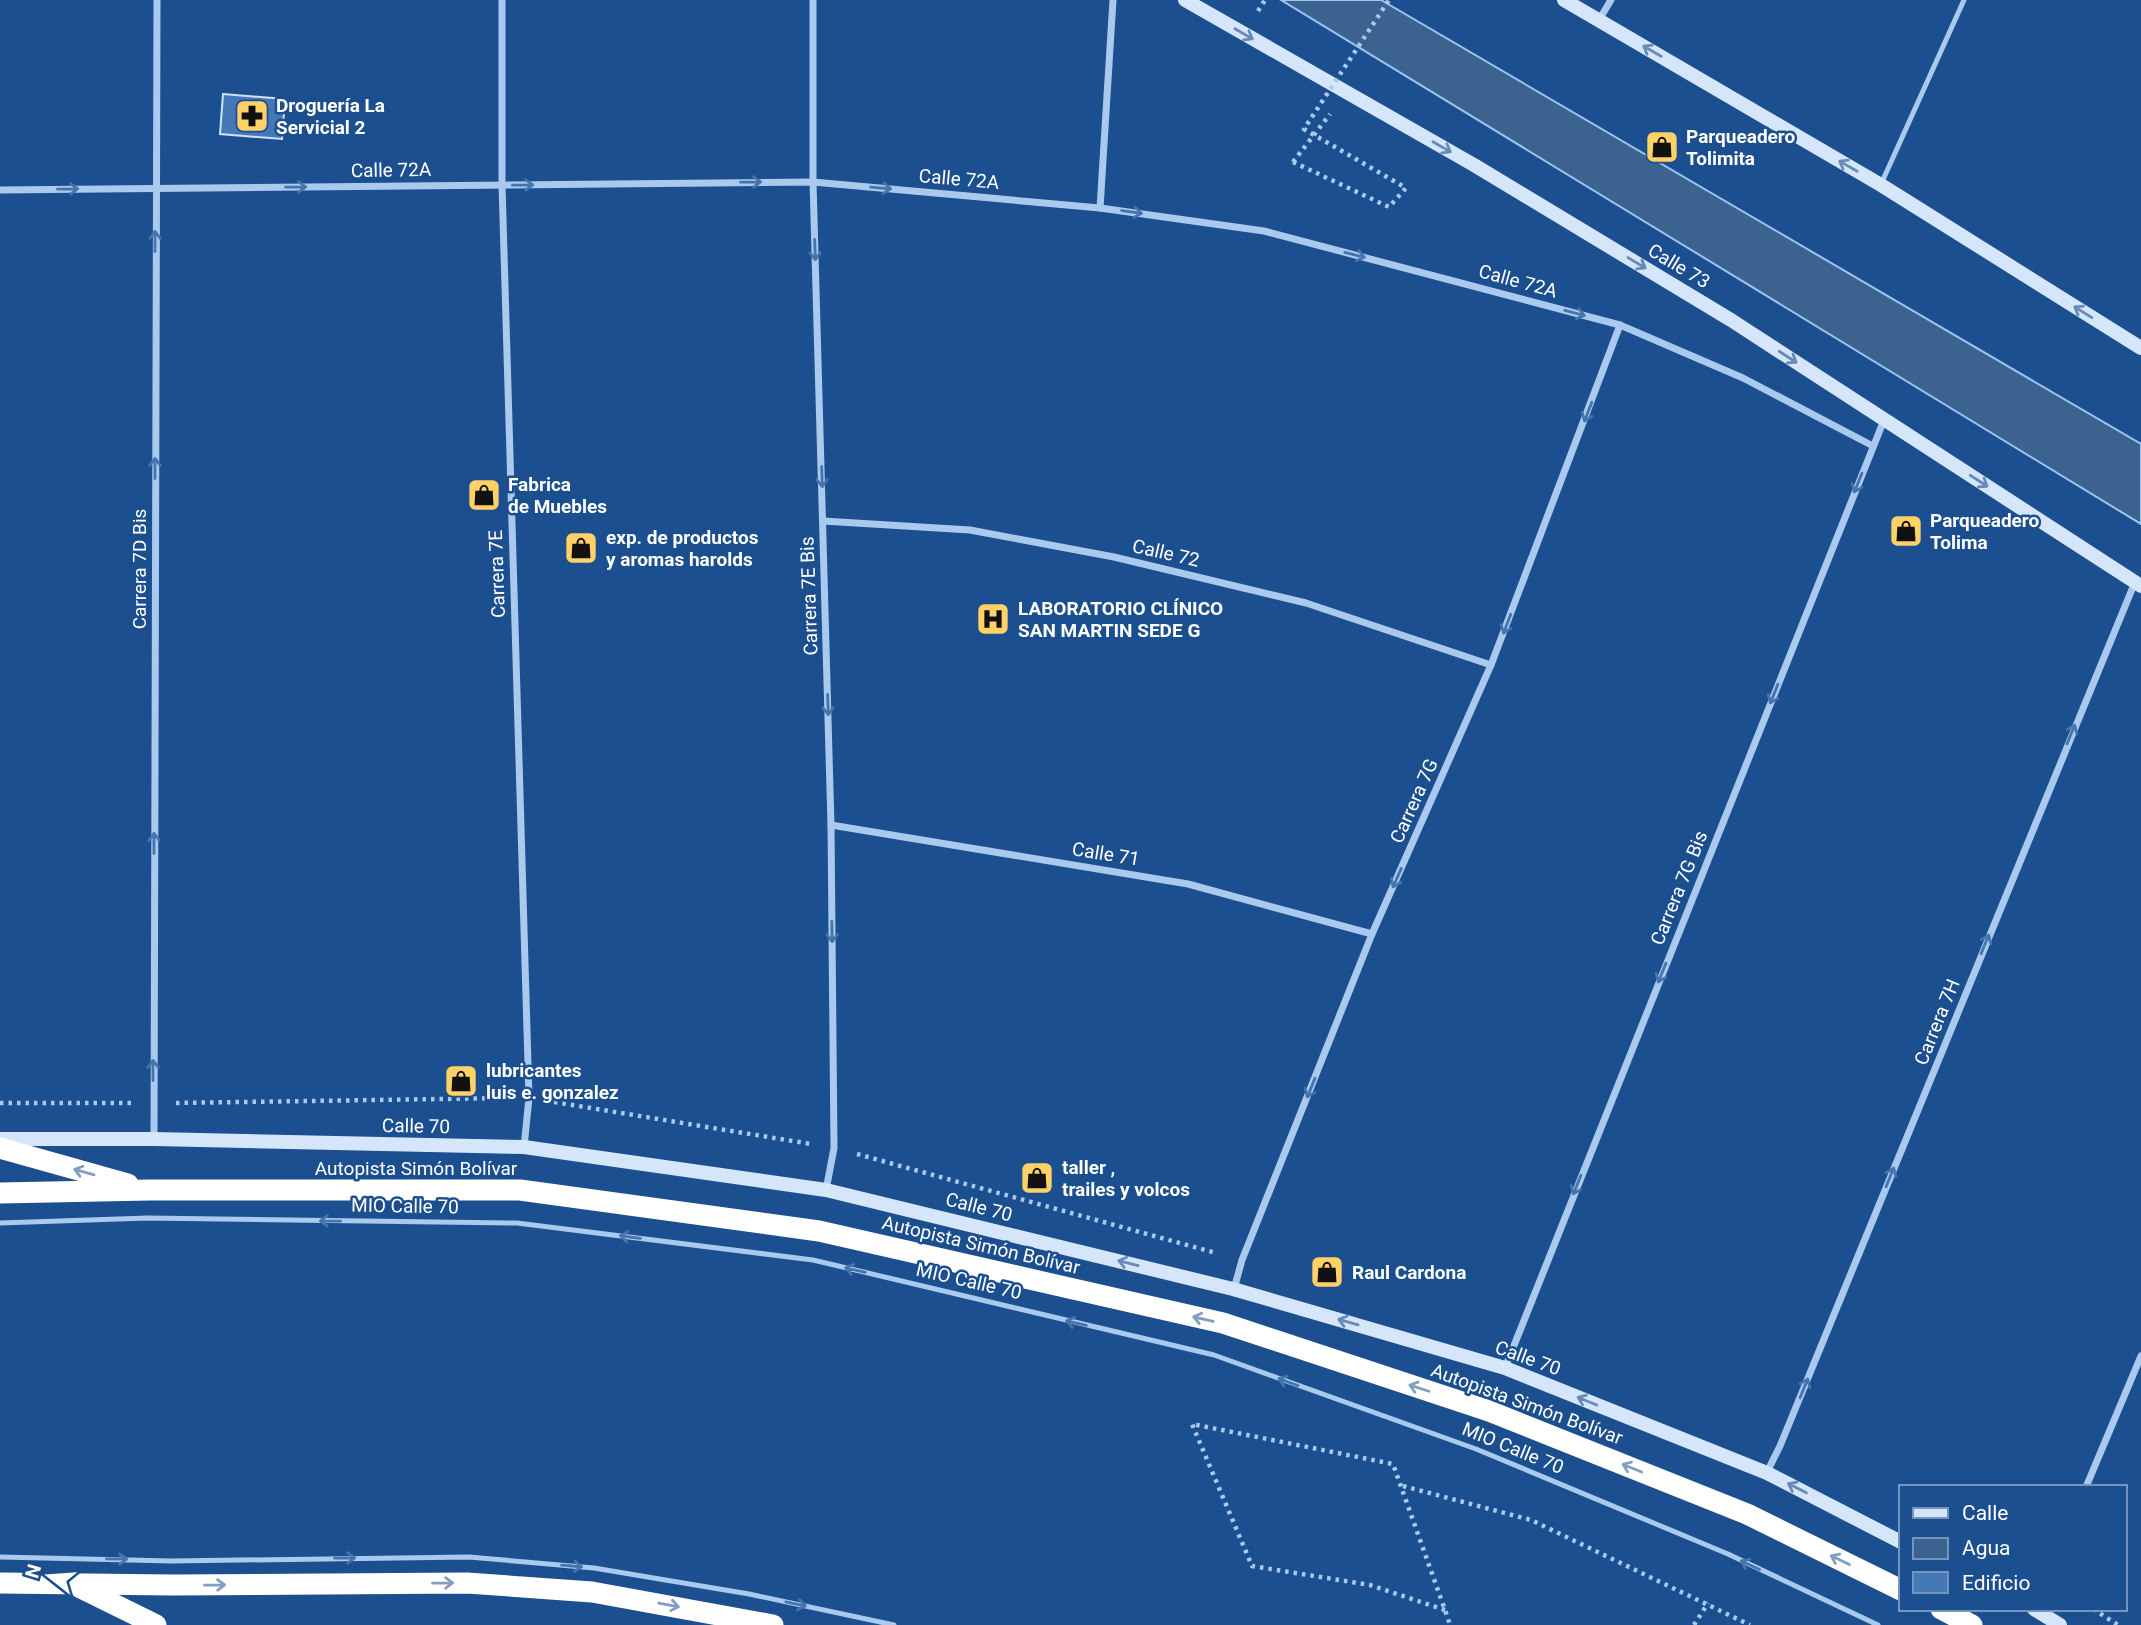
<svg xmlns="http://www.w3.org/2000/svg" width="2141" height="1625" font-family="Roboto,sans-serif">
<rect width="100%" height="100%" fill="#1b4f8f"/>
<path fill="#3c6290" stroke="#9cc4f0" stroke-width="2" d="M1281,0H1381L2141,444V524Z"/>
<path fill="#4478b7" stroke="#cfe3fa" stroke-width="2" d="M223,94L285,99L282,139L220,134Z"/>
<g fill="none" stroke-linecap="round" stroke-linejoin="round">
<g stroke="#a9c9ee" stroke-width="4.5" stroke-dasharray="3.5 5" stroke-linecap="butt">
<path d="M1258,11L1265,0"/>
<path d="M1293,162L1330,114"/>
<path d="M554,1102L811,1144"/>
<path d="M0,1103H132"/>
<path d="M176,1103L507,1098"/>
<path d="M857,1154L1216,1253"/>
<path d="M1403,1486L1531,1520L1750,1625"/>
<path d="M2093,1609L2118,1625"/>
<path d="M1445,1610L1370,1585L1252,1566L1192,1424L1393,1464L1445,1610L1450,1625"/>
<path d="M1694,1625L1708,1603"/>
</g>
<g stroke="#a9c9ee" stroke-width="5">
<path d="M1882,182L1964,0"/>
<path d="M0,1223L148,1218L517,1223L813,1260L1214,1355L1476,1449L1728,1554L1878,1625"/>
<path d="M0,1557L172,1561L469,1557L594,1568L749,1594L894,1625"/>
</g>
<g stroke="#a9c9ee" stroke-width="7">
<path d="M502,0V185L529,1098L524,1147"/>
<path d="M813,0V182L831,825L834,1148L826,1190"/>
<path d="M1599,20L1611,0"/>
<path d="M0,190L813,182L1100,208L1264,231L1620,325L1743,378L1873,446"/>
<path d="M1100,208L1113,0"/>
<path d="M823,521L970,530L1114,557L1306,603L1491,665"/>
<path d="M831,825L1188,884L1372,934"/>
<path d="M154,1139L157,0"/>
<path d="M1234,1289L1242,1260L1372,934L1491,665L1620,325"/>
<path d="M1505,1368L1884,420"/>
<path d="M1767,1472L1780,1446L2135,582"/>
<path d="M2086,1487L2141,1356"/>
</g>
<g stroke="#d6e6fa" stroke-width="14">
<path d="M1185,0L1474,165L1731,320L2141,586"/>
<path d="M1564,0L1881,185L2141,348"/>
<path d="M0,1139H154L524,1147L826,1190L1233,1289L1505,1368L1767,1473L1901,1542"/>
<path d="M2034,1609L2060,1625"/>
</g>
<g stroke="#fff" stroke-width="21">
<path d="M0,1148L128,1184"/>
<path d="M0,1193L150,1190H520L819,1231L1223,1323L1489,1411L1747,1514L1901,1590"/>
<path d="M0,1583L173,1585L467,1583L592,1592L773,1625"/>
<path d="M79,1587L156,1625"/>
<path d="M1941,1609L1972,1625"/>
</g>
<path stroke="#a9c9ee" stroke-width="4.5" stroke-dasharray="3.5 5" stroke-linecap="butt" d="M1293,162L1389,207L1406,188L1304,129L1389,0"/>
</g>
<defs><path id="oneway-shaft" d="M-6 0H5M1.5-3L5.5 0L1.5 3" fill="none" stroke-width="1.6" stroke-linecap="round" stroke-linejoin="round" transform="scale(1.75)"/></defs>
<g stroke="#668bba">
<use href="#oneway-shaft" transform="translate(1244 34) rotate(30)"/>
<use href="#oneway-shaft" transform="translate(1652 51) rotate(-150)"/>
<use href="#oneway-shaft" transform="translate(1442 147) rotate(30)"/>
<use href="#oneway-shaft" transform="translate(1848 166) rotate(-150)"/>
<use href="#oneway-shaft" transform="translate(1637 263) rotate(31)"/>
<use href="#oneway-shaft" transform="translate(2083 312) rotate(-148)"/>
<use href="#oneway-shaft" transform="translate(1788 357) rotate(33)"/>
<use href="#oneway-shaft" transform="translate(1979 481) rotate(33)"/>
<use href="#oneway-shaft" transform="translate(1128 1263) rotate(-166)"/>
<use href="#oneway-shaft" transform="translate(1348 1322) rotate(-164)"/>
<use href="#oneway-shaft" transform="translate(1587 1401) rotate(-158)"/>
<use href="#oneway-shaft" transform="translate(1797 1488) rotate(-153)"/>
</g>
<g stroke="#4674ac">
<use href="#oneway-shaft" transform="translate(751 182) rotate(-1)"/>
<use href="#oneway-shaft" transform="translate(523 185) rotate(-1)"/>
<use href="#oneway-shaft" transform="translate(296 187) rotate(-1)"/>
<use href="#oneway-shaft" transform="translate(881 188) rotate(5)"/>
<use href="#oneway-shaft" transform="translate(68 189) rotate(-1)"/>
<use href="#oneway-shaft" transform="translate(1132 212) rotate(8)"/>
<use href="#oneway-shaft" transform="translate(155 241) rotate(-90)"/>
<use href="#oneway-shaft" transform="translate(815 250) rotate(88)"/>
<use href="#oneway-shaft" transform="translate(1355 255) rotate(14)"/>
<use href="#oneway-shaft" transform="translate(1575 313) rotate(15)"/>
<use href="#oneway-shaft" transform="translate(1588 412) rotate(111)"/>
<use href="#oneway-shaft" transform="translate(155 468) rotate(-90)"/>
<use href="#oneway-shaft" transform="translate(822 477) rotate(88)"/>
<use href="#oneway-shaft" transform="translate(1858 483) rotate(112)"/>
<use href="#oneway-shaft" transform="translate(1507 624) rotate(111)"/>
<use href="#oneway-shaft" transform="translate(1774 694) rotate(112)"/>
<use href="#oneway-shaft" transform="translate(828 705) rotate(88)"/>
<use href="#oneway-shaft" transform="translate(2071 734) rotate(-68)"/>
<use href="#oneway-shaft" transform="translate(154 843) rotate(-90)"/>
<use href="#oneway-shaft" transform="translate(1397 878) rotate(114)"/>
<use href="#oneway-shaft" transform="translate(832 932) rotate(89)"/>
<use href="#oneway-shaft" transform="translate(1985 944) rotate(-68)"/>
<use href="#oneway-shaft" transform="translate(1662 973) rotate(112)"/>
<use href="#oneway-shaft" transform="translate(153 1070) rotate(-90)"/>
<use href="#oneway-shaft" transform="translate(1311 1088) rotate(112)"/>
<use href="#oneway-shaft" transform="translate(1890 1177) rotate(-68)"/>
<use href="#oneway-shaft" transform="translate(1577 1185) rotate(112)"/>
<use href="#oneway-shaft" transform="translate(330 1221) rotate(-179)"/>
<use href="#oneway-shaft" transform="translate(630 1237) rotate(-173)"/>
<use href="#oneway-shaft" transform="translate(855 1270) rotate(-167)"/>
<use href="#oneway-shaft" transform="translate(1076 1323) rotate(-167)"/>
<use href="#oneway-shaft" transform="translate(1288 1382) rotate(-160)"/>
<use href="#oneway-shaft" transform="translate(1804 1388) rotate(-68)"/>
<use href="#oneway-shaft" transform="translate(345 1558) rotate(-1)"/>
<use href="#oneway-shaft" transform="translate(117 1559) rotate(1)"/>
<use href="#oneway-shaft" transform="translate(1750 1565) rotate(-155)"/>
<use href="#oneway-shaft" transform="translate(572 1566) rotate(5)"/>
<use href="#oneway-shaft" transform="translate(796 1604) rotate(12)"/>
</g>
<g stroke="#829ec1">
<use href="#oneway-shaft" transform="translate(84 1172) rotate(-164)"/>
<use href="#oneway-shaft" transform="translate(1203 1319) rotate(-167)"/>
<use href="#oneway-shaft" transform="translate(1419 1388) rotate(-162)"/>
<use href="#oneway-shaft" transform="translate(1632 1468) rotate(-158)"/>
<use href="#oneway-shaft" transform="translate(1840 1560) rotate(-154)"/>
<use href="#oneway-shaft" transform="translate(443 1583) rotate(-1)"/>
<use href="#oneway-shaft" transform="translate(215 1585) rotate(-1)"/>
<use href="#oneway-shaft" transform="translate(669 1605) rotate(10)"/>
</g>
<defs>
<symbol id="pharmacy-square" viewBox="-11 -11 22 22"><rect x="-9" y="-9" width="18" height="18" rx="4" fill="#ffd166" stroke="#1b4f8f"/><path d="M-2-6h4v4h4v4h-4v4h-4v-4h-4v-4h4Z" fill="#111"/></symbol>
<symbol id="shop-square" viewBox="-11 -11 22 22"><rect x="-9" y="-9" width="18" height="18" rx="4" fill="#ffd166" stroke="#1b4f8f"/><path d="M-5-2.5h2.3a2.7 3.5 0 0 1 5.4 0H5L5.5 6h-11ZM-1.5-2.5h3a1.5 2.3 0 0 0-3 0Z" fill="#111"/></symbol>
<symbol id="hospital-square" viewBox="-11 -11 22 22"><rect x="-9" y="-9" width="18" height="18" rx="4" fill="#ffd166" stroke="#1b4f8f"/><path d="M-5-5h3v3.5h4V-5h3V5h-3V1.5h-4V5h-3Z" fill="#111"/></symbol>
</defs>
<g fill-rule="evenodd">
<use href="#pharmacy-square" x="233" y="97" width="38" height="38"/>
<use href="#shop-square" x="1643" y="128" width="38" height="38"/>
<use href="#shop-square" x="465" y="476" width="38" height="38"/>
<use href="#shop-square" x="1887" y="512" width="38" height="38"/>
<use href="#shop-square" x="562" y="529" width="38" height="38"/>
<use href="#hospital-square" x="974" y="600" width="38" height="38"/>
<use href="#shop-square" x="442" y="1062" width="38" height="38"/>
<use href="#shop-square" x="1018" y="1159" width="38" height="38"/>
<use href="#shop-square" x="1308" y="1253" width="38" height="38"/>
</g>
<g text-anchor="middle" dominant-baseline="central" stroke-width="5" stroke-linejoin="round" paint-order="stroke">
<g font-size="19" font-weight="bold" fill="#fff" stroke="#1b4f8f" text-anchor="start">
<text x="276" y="105">Droguería La<tspan x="276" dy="22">Servicial 2</tspan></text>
<text x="1686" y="136">Parqueadero<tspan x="1686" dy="22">Tolimita</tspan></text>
<text x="508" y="484">Fabrica<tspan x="508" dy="22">de Muebles</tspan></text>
<text x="1930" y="520">Parqueadero<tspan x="1930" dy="22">Tolima</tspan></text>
<text x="606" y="537">exp. de productos<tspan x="606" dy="22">y aromas harolds</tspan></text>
<text x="1018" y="608">LABORATORIO CLÍNICO<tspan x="1018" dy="22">SAN MARTIN SEDE G</tspan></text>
<text x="486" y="1070">lubricantes<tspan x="486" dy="22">luis e. gonzalez</tspan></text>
<text x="1062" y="1167">taller ,<tspan x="1062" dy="22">trailes y volcos</tspan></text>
<text x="1352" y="1272">Raul Cardona</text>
</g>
<g font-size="19" fill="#fff" stroke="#1b4f8f">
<text transform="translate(391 170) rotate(-1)">Calle 72A</text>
<text transform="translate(959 179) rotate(5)">Calle 72A</text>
<text transform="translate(1679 266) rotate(31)">Calle 73</text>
<text transform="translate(1518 281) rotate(15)">Calle 72A</text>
<text transform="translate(1166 553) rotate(13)">Calle 72</text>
<text transform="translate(139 569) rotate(-90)">Carrera 7D Bis</text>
<text transform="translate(497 574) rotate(-92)">Carrera 7E</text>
<text transform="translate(809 596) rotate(-92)">Carrera 7E Bis</text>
<text transform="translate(1414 801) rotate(-66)">Carrera 7G</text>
<text transform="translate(1106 854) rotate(9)">Calle 71</text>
<text transform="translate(1679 888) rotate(-68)">Carrera 7G Bis</text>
<text transform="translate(1937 1022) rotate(-68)">Carrera 7H</text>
<text transform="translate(416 1126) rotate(1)">Calle 70</text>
<text x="416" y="1168">Autopista Simón Bolívar</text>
<text transform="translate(405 1206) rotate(1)">MIO Calle 70</text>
<text transform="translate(979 1207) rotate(14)">Calle 70</text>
<text transform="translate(981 1245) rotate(13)">Autopista Simón Bolívar</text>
<text transform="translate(969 1281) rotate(13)">MIO Calle 70</text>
<text transform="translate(1528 1358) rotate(20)">Calle 70</text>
<text transform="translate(1527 1404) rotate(20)">Autopista Simón Bolívar</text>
<text transform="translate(1513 1448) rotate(22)">MIO Calle 70</text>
</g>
</g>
<rect x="1899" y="1485" width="228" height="126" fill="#1b4f8f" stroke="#7695bc" stroke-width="2"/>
<rect x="1913" y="1508" width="35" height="10" fill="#d6e6fa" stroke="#7695bc" stroke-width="2"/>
<text x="1962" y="1520" font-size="21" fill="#ffffff">Calle</text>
<rect x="1913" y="1538" width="35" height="21" fill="#3c6290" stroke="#7695bc" stroke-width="2"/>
<text x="1962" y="1555" font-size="21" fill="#ffffff">Agua</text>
<rect x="1913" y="1572" width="35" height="21" fill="#4478b7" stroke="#7695bc" stroke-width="2"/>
<text x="1962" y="1590" font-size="21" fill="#ffffff">Edificio</text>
<g transform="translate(49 1576) rotate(287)" stroke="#1b4f8f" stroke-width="5" paint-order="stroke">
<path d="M0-5L12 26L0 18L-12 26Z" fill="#ffffff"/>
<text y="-10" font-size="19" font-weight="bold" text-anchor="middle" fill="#ffffff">N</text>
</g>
</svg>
